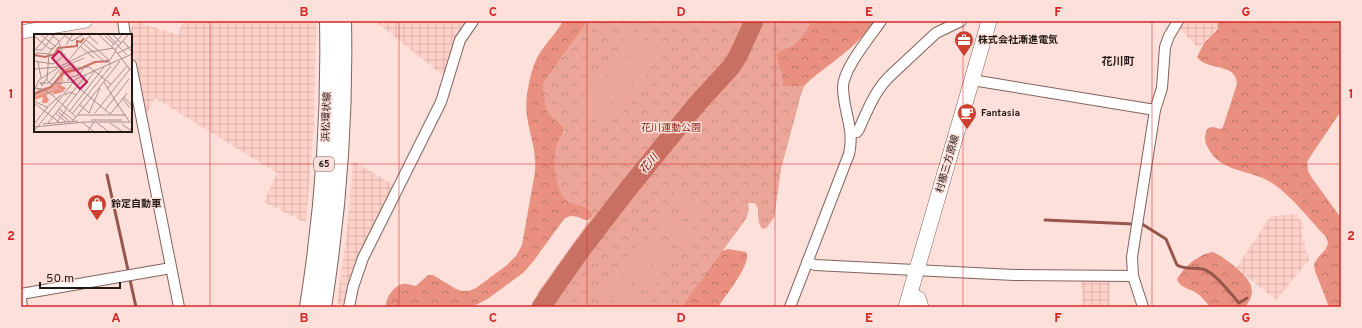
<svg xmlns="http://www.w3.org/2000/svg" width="1362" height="328" font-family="Overpass,'Noto Sans JP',sans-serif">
<defs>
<pattern id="industrial-grid" width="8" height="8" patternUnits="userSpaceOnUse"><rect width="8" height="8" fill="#fed1c9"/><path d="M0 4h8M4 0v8" fill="none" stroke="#dab3ac"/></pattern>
<pattern id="forest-crowns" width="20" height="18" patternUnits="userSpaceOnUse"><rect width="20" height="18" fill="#ea9081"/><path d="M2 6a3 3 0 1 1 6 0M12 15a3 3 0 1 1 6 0" fill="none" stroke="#bd7568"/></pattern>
<pattern id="park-crowns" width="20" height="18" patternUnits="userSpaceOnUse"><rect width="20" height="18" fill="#eca699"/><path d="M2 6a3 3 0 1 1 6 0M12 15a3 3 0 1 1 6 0" fill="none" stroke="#ca8e83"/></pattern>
<pattern id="water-waves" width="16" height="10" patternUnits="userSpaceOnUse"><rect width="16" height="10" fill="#c87163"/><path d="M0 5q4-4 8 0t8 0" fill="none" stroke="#a25c50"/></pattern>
</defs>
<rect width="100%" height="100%" fill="#fde0da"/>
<g fill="url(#industrial-grid)">
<path d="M134,21L178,35L183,21H316L314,123L306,223L264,202L277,173L155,98L145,117L131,44V35L129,34Z"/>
<path d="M375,21H468L445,77Z"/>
<path d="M1182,21H1217L1218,29L1198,48L1178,27Z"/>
<path d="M353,161L395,186L346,305L337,304L348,222Z"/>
<path d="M1297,214L1304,227L1301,230L1309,260L1276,300L1236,268L1271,216Z"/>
<path d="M1081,280H1110V307H1073L1083,304Z"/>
</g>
<g fill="url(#forest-crowns)">
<path d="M563,21H588L547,78L551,116L564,127L563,134L560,139L570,202C578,204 588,206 593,214L592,217L588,220C579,219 573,212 564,219L535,259L524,272L489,298L476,305L465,307H386C385,299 394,285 403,284C407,283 412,286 416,286L428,275H433L456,289L462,291H469L476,288L507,265L516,256L522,245L535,172C537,152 530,136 527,117C524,100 531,65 541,51C548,41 557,32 563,21Z"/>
<path d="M812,21H875C859,45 832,62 810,80L804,86L801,94L781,168L774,217L767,227L763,229C752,218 768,194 740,206L783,82L776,55C780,48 787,49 793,45C801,39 806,29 812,21Z"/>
<path d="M1217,21H1341V111L1312,154L1307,162L1308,171L1312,178L1341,218V307H1329L1315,271C1315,271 1314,265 1314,265C1317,254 1333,249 1326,237C1310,220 1294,199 1275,185C1254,169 1221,174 1208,148C1204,141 1204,135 1208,128L1213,127L1221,129L1223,127L1237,84C1236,62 1206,71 1197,57L1204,43L1218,29Z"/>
<path d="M728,249L746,252C753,262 725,297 718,307H681L722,251Z"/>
<path d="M1213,252C1221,256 1227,260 1234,266C1248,278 1260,289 1245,307H1210C1206,302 1203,298 1198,294C1191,288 1180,289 1177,279C1184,267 1200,253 1213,252Z"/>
</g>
<path fill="url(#park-crowns)" d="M588,21H812C806,29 801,39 793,45C787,49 780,48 776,55L783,82V86H804L801,94L781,168L774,217L767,227L763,229C755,221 763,208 753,202L748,203L749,210L746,219L681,307H555L537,294L592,217L593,214C586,203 571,207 564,198C555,185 552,158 557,144C560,137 565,135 564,127L547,113L543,90V83L547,78Z"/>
<g fill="#eca699">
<path d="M632,30L663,53L653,67L621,44Z"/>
<path d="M617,51L648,74L638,88L606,65Z"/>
<path d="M601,72L633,94L622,108L591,86Z"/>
<path d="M586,92L617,115L607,129L576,106Z"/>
<path d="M679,186L710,209L700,223L669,200Z"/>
<path d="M664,207L695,230L685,244L654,221Z"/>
<path d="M643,236L674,259L664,273L633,250Z"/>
<path d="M628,256L659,279L649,293L618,270Z"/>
<path d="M613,277L644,300L639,307H624L602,291Z"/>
</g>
<g fill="url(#water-waves)" stroke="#97564c">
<path d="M749,21H757L755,33L751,35L745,33L742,29Z"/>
<path d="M568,265L571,267L564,289C558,288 554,285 551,280Z"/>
</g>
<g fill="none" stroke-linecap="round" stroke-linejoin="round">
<g stroke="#97564c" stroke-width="3">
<path d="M107,175L128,270"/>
<path d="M1045,220L1133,224"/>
<path d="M1142,224L1166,239L1177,265C1185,270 1194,267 1202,269C1214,271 1230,293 1239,303L1247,298"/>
<path d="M130,280L136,307"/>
</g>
<path stroke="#c87163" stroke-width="19" d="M541,307L581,250L628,189L697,104L731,67L738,56L754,21"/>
<defs>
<g id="minor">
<path d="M123,21L125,35"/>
<path d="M131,65L179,307"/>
<path d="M972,80L1155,110"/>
<path d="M851,133L857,132L859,129C868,109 875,90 891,75L936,33L961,21"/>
<path d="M807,262L815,265L1014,275L1133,276"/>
<path d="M21,294L171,268"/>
<path d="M21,299L22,307"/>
<path d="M349,307L353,287L363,258L441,102L460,40L473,21"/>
<path d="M790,307L849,154C855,129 843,111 843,87C843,69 870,37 881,21"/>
<path d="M1143,307L1133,276L1132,257L1155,110L1162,88L1165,47L1169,36L1178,21"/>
</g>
<g id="tertiary">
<path d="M21,32L86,21"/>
<path d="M910,294L919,298L922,307"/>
</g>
<path id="secondary" d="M906,307L989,21"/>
<g id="primary">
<path d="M308,307C323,213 330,117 328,21"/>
<path d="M323,307C338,212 345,117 343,21"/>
</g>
</defs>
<use href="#minor" stroke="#82625d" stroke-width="12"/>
<use href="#tertiary" stroke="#82625d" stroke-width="14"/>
<use href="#secondary" stroke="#82625d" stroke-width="16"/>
<use href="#primary" stroke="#82625d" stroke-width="18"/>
<use href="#minor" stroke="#fff" stroke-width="10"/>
<use href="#tertiary" stroke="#fff" stroke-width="13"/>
<use href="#secondary" stroke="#fff" stroke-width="15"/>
<use href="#primary" stroke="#fff" stroke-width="16"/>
</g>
<path fill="none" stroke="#d62828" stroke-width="1" stroke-opacity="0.55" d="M210,21V307M399,21V307M587,21V307M775,21V307M963,21V307M1152,21V307M21,164H1341"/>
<defs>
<symbol id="office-pin" viewBox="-11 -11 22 30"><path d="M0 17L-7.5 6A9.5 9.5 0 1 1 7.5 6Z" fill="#cd402f" stroke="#fde0da"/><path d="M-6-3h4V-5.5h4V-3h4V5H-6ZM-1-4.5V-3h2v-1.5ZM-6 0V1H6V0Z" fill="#fff"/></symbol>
<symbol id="cafe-pin" viewBox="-11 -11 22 30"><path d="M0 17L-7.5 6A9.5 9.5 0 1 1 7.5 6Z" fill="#cd402f" stroke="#fde0da"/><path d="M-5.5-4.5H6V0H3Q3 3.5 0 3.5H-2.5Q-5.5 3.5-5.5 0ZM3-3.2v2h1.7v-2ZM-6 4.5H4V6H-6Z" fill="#fff"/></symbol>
<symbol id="shop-pin" viewBox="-11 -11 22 30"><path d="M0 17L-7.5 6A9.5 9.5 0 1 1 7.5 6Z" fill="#cd402f" stroke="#fde0da"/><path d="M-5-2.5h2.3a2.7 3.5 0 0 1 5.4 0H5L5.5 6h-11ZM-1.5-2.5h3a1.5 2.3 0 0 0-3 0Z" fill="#fff"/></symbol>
</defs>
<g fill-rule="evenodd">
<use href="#office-pin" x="953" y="29" width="22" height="30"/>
<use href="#cafe-pin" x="956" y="102" width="22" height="30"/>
<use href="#shop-pin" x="86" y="193" width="22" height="30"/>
</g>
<g text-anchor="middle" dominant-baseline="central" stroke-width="3" stroke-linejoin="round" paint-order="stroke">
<rect fill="#fde0da" stroke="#655450" stroke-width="1" x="314" y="157" width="20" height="14" rx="3"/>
<g font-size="9" font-weight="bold" fill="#241815">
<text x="324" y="164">65</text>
</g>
<g font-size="10" font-weight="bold" fill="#241815" stroke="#fde0da" text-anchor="start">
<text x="978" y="40">株式会社漸進電気</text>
<text x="981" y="113">Fantasia</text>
<text x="111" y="204">鈴定自動車</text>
</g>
<g font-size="10" fill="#241815" stroke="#fde0da">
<text transform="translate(327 117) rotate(-88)">浜松環状線</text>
<text transform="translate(948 164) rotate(-74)">村櫛三方原線</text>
</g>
<g font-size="10" fill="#881f13" stroke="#fde0da">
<text x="671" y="128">花川運動公園</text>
</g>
<g font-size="11" font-weight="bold" fill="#241815" stroke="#fde0da">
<text x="1118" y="62">花川町</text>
</g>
<g font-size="11" font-style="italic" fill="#7e1308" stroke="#fde0da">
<text transform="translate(649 164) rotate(-50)">花川</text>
</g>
</g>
<g transform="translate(34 34)">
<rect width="98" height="98" fill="#fde0da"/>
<path d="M26,48H30L26,51L32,54L29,58L18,61L20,58L12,61L15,66L13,69H8L9,63L0,66V63L22,55L18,54Z" fill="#ea9081"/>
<path d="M35,33H41V37L29,42V46L32,47L22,48H26L23,53L29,57L21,55L0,63L4,55L18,52L26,40L25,38Z" fill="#eca699"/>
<path fill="none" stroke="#c87163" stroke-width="2" d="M0,21L11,23L21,20L24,14L43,12V7L47,8L50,4M0,60L17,53L30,38L43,36L61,28L75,27"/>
<path fill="none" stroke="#a6908b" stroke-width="1" d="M6,0L22,13M16,0L24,6L30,23L43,34L55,33L77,50M32,0L15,19L13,46L17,50L38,48L76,80M64,0L81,16L98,38M73,0L93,21M78,0L87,9M0,2L16,15L19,14M31,2L38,7L50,0M55,2L64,10M71,2L80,10M52,6L74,25L76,31M89,7L98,18M49,9L72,29M32,11L39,0M47,13L60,24M77,13L88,1M2,16H8L21,0M81,16L95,0M0,17L15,0M84,19L98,12M0,21L3,19L15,20M0,27L19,30L32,20M34,27L57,0M75,27L82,17M4,28L7,44M0,35L24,33M34,47V44L45,41L50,34M6,48L8,52L12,45M70,48L84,71L76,80M6,49H15L26,35L50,24M1,54L8,55L17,60L42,83M73,55L93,32M0,57L5,46L25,33L55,18L80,14M93,59L84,71L95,87M30,61L37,58L42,61M90,63L98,72M88,64L96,74M0,67L14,74M0,69L25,88M45,70L55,79M13,73L27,61M25,75L39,86M31,75L61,37M71,76L95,45M23,77L35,87M35,78L70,33M21,79L32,88M55,79L66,54M61,79L96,35M38,80L77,32M44,81H92M57,86H88M23,88L32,76M38,88L86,27M14,89L52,41M49,89L60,98M63,89L75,98M76,89L89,98M0,90L13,74M9,90L44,87M88,90L96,96L98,93M0,93L51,88H98M0,97L42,45L98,20M53,98L60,88"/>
<path fill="#c2185b" fill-opacity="0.15" stroke="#c2185b" stroke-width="2" d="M25,17L53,48L46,55L18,24Z"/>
<rect width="98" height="98" fill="none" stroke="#241815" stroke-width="2"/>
</g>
<rect width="1362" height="328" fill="none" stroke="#fde0da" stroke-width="44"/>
<path d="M40 282v6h80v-6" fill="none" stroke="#241815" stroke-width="2"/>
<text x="46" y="282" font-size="12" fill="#241815" stroke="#fde0da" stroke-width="3" paint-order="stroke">50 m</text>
<rect x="22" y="22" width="1318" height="284" fill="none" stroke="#d62828" stroke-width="1.5"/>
<g font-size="13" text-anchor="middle" font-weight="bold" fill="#d62828">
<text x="116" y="16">A</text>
<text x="304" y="16">B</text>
<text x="493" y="16">C</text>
<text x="681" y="16">D</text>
<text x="869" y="16">E</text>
<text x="1058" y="16">F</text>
<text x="1246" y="16">G</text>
<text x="11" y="98">1</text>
<text x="1351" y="98">1</text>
<text x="11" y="240">2</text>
<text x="1351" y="240">2</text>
<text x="116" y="322">A</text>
<text x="304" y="322">B</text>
<text x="493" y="322">C</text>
<text x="681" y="322">D</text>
<text x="869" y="322">E</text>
<text x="1058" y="322">F</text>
<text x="1246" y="322">G</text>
</g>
</svg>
